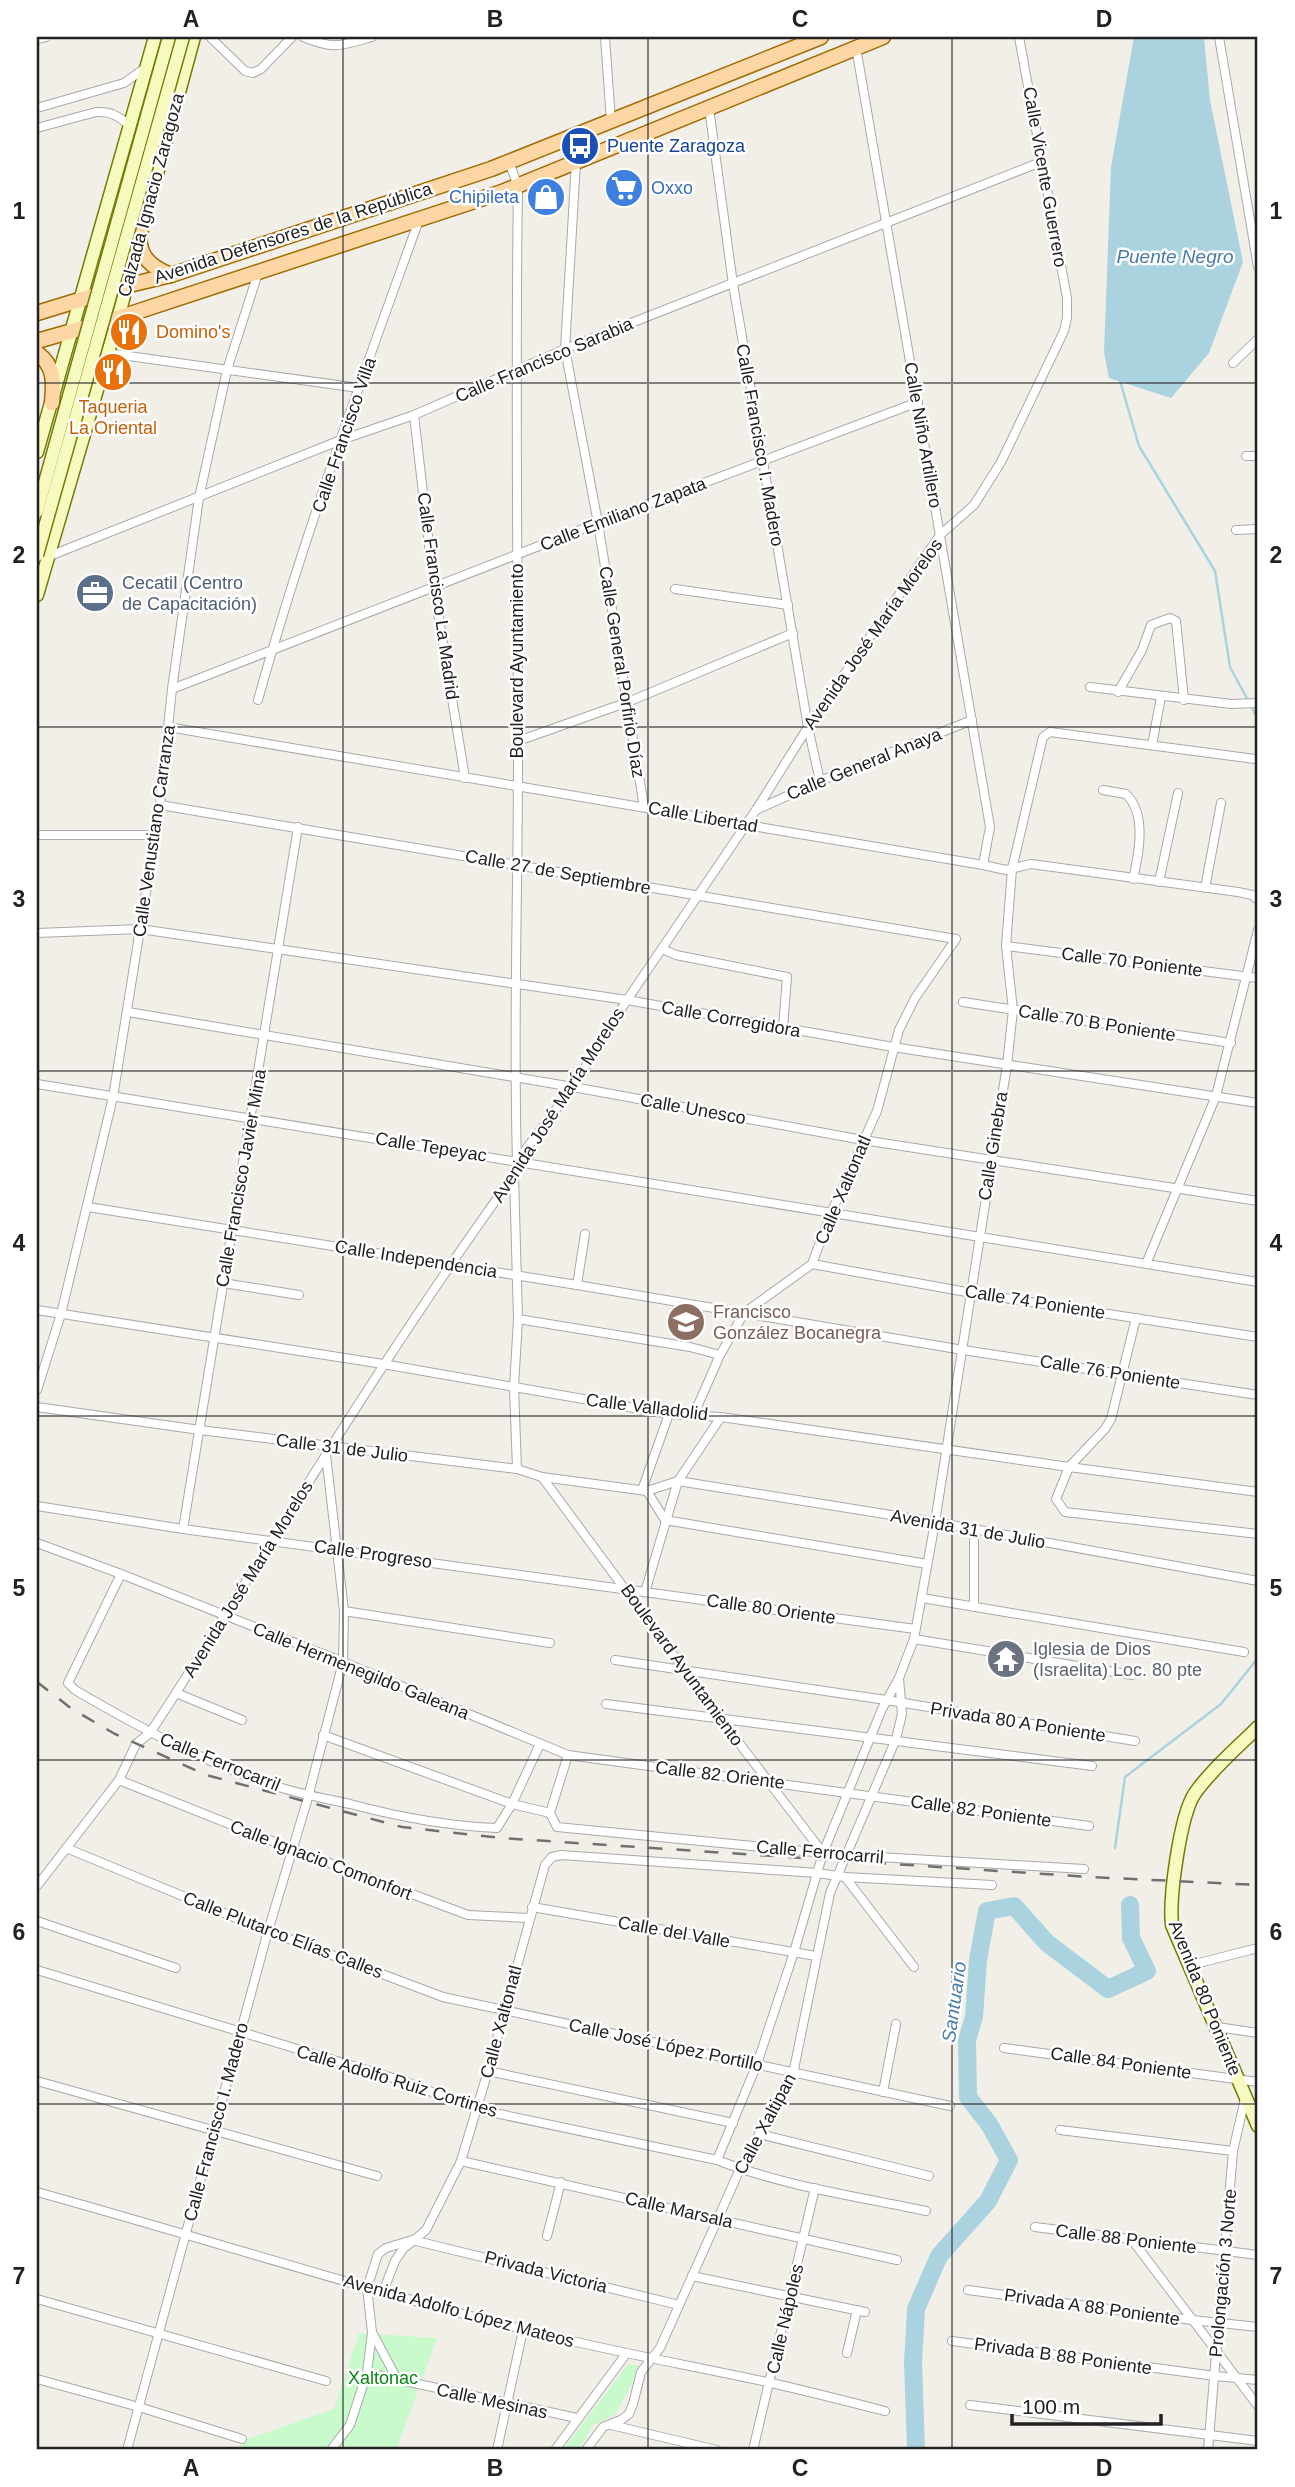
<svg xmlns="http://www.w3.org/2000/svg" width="1295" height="2487" font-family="Arial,sans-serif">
<rect width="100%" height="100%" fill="#f2efe9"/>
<g fill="#c8facc">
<path d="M359,2333L437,2338L396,2450H239L244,2440L334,2409Z"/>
<path d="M628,2364L641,2366L615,2415L593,2425L579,2450H563Z"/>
</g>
<path fill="#aad3df" d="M1134,37H1204L1210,100L1243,262L1209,353L1171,398L1109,378L1104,352L1111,167Z"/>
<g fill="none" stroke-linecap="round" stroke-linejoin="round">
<g stroke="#aad3df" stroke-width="2.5">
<path d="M1120,381L1139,446L1215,571L1230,667L1258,719"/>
<path d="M1115,1848L1125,1777L1221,1704L1258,1658"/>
</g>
<path stroke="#aad3df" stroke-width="18" d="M916,2450L913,2362L916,2309L939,2256L988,2201L1009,2160L989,2124L968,2097L967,2040L974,2017L978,1960L987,1911L1014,1906L1047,1943L1108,1989L1147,1971L1131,1938L1130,1905"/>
<defs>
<g id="street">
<path d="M210,37L245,71L253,73L261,69L292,37"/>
<path d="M303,37C336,50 339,46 372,37"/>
<path d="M605,37L611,121"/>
<path d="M1219,37L1258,267"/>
<path d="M37,39L46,37"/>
<path d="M856,47L990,827L983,865"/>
<path d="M37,108L124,83L145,68"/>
<path d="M709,108L733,284L808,727L820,781"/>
<path d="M37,128L96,112C111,111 118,116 129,125"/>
<path d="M509,162L518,186C515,378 518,571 518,764C518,896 513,1029 517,1161"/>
<path d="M576,162L565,349L598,523L644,807"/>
<path d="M107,353L359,388"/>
<path d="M1233,363L1258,339"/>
<path d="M414,415L434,588L465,778"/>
<path d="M1246,456H1258"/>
<path d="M1236,530L1258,529"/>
<path d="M47,557L341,440L414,415L565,349L1041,162"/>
<path d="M675,589L788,605"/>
<path d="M1090,687L1231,704L1258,703"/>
<path d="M172,689L598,523L918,402"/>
<path d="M1118,692L1142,650L1151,625L1170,618L1176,621L1184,700"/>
<path d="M258,700C303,538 362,378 419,220"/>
<path d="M168,727L983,865L1006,870L1031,864L1238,892L1252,895L1258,900"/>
<path d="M518,741L628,702L793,633"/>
<path d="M1152,745L1161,697"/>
<path d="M1103,790L1126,794C1147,814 1139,854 1133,879"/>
<path d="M160,805L956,939L915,998L899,1030L877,1111L831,1213L812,1264L744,1313L720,1355L694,1414"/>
<path d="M756,810L820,781L972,720"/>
<path d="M37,835H156"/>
<path d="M1159,882L1178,793"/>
<path d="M1205,888L1221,803"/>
<path d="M37,933L140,929L627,1000L893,1047L1258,1103"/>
<path d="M1006,946L1258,978"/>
<path d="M662,949L676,955L787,977L783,1028"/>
<path d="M963,1002L1231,1043"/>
<path d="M128,1012L573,1087L863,1140L1258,1201"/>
<path d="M37,1084L1258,1282"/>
<path d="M514,1175L518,1319L514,1387L517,1469"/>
<path d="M88,1207L577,1285L963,1350L1258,1395"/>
<path d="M812,1264L972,1293L1258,1337"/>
<path d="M1146,1264L1216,1096L1258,930"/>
<path d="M223,1283L299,1295"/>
<path d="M577,1285L585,1234"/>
<path d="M37,1310L383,1364L669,1414L721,1417L1069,1467L1258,1492"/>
<path d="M1136,1318L1111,1419L1105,1429L1069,1467L1056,1499L1065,1512L1258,1534"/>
<path d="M518,1319L690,1347L720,1355"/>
<path d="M37,1390L61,1314L113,1097L160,805L172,689L199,498L227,370L258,273"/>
<path d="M37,1407L200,1430L517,1469L542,1477L647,1491L678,1481L935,1522L1258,1581"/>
<path d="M542,1477L720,1718L823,1853"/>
<path d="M642,1490L669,1414"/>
<path d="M647,1491L665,1520L927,1564"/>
<path d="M37,1506L183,1529L915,1629"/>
<path d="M183,1529L298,827"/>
<path d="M37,1543L121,1574L343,1662L568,1755L1089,1826"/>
<path d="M121,1574L68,1683L75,1690C142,1729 209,1765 282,1788C304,1795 328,1799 350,1804C399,1817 446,1826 497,1828L512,1804L540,1744"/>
<path d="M645,1592L678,1481L721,1417"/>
<path d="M922,1598L1244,1652"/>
<path d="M974,1607V1530"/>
<path d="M344,1611L550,1643"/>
<path d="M914,1639L1132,1675"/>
<path d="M615,1660L886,1700L1135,1741"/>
<path d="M176,1693L242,1720"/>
<path d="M606,1704L1092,1766"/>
<path d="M323,1735L512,1804L550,1813"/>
<path d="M568,1755L550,1813L557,1827L845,1855L1084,1869"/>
<path d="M119,1780L292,1849L468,1915L528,1918"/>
<path d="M66,1848L268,1931L443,1997L950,2106"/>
<path d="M845,1877L914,1967"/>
<path d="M37,1886L119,1780L136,1744L150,1733L176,1693C286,1519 393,1342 514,1175L517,1161L573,1087L627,1000L756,810L808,727L940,535L974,505L1001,462L1064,331L1067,318V298L1019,37"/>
<path d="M532,1907L816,1956"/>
<path d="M37,1921L176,1968"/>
<path d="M1191,1965L1258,1948"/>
<path d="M37,1970L406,2082L476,2109L717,2160C783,2186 856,2196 926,2211"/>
<path d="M1217,2027L1258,2033"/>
<path d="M1004,2048L1258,2082"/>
<path d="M488,2071L733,2123"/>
<path d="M37,2081L377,2176"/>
<path d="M883,2092L896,2024"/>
<path d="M1060,2130L1233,2151"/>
<path d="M759,2134L929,2176"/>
<path d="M717,2160L757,2064L794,1952L823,1853L882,1709L899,1678L914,1639L935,1522L1007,1065L1013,1010L1006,946L1012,869L1043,737L1050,732L1255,759"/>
<path d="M461,2161L897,2260"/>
<path d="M37,2192C200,2237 361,2289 525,2330C605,2350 687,2365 767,2382C807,2391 846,2401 885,2411"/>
<path d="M1035,2227L1258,2255"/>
<path d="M547,2236L561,2182"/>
<path d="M1132,2240L1258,2406"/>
<path d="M692,2276L865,2312"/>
<path d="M968,2290L1192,2320L1258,2327"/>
<path d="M383,2292L395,2261L403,2249L426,2230L461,2161L488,2071L545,1865L552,1857L561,1855L817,1873L845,1877L992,1885"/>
<path d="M37,2299L326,2381"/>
<path d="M372,2332L398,2381"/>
<path d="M952,2341L1215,2376L1258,2380"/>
<path d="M847,2353L857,2310"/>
<path d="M367,2373L577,2418"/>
<path d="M37,2379L139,2407L242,2439"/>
<path d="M970,2405L1258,2441"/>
<path d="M611,2425L717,2450"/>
<path d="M127,2450L268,1931L307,1801L343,1662L344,1611L326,1455"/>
<path d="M331,2450L350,2425L367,2373L372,2332L367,2288L378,2254L386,2248L412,2240L679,2305"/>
<path d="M497,2450L523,2330"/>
<path d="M555,2450L626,2354"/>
<path d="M586,2450L603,2427L621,2420L629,2414L633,2404L641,2372L660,2348L740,2169L793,2074L830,1893L896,1739L902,1714L899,1678"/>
<path d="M753,2450L815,2188"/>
<path d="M1208,2450L1233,2151L1245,2099"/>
</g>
<g id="secondary">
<path d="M37,452L155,37"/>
<path d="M37,595L118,318L194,37"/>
<path d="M1258,1727C1237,1748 1212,1769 1195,1793C1180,1815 1169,1898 1172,1925L1258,2126"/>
</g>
<g id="primary">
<path d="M140,232C137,255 150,267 171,275"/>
<path d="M37,313L125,286L171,275L491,169L821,37"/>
<path d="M37,341L118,318L502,192L883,37"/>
<path d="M37,353C55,366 54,382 52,403"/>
</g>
</defs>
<use href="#street" stroke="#a9a9a9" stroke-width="10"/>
<use href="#secondary" stroke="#707d05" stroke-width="15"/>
<use href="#primary" stroke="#a06b00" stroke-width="17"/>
<use href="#street" stroke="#fff" stroke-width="8"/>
<use href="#secondary" stroke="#f7fabf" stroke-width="12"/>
<use href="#primary" stroke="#fcd6a4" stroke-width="14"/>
<path stroke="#707070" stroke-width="2.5" stroke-dasharray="14 14" stroke-linecap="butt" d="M37,1682L72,1709L115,1734L206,1775L402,1827L501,1838L1090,1877L1258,1885"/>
<defs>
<g id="secondary-bridge">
<path d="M37,511L169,37"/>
<path d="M37,555L183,37"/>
</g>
</defs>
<use href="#secondary-bridge" stroke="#707d05" stroke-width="15" stroke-linecap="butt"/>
<use href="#secondary-bridge" stroke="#f7fabf" stroke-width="12"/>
</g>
<path fill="none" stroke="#222" stroke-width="2" stroke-opacity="0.55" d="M343,37V2450M648,37V2450M952,37V2450M37,383H1258M37,727H1258M37,1071H1258M37,1416H1258M37,1760H1258M37,2104H1258"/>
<defs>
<symbol id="bus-disc" viewBox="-11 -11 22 22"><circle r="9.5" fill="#1a4fb4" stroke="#fff"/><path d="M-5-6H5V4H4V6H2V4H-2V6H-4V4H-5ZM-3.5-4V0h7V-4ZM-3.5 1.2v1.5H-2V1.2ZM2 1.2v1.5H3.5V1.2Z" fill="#fff"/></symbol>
<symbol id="supermarket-disc" viewBox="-11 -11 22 22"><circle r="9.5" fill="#3f7fe0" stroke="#fff"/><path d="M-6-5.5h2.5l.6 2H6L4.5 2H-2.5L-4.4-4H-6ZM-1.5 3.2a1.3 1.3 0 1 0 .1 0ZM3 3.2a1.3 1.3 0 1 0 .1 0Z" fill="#fff"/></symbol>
<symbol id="shop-disc" viewBox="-11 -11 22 22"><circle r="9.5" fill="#3f7fe0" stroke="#fff"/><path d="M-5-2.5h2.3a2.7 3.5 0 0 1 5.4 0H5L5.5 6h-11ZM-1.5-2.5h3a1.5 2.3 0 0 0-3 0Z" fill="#fff"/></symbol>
<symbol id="restaurant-disc" viewBox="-11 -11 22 22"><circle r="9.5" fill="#e8710a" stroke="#fff"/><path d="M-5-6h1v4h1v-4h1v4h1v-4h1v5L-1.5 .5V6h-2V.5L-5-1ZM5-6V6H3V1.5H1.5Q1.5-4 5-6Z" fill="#fff"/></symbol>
<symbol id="office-disc" viewBox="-11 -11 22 22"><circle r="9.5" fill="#5c6f8a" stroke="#fff"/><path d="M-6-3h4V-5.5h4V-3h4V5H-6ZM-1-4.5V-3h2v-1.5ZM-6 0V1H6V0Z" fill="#fff"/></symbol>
<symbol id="school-disc" viewBox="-11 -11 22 22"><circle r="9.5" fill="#8d6e63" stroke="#fff"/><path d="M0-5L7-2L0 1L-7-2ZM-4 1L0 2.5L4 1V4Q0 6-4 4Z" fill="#fff"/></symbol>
<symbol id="temple-disc" viewBox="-11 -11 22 22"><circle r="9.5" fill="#6b7280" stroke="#fff"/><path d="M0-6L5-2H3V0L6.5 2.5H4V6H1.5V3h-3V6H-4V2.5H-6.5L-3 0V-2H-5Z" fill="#fff"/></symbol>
</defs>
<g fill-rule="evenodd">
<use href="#bus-disc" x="558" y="124" width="44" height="44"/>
<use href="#supermarket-disc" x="602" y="166" width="44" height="44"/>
<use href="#shop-disc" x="524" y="175" width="44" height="44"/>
<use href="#restaurant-disc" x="107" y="310" width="44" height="44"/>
<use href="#restaurant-disc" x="91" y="350" width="44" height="44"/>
<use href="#office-disc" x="73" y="571" width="44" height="44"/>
<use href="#school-disc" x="664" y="1300" width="44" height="44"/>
<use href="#temple-disc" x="984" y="1637" width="44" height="44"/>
</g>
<g text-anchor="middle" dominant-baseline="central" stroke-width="5" stroke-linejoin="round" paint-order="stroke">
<g font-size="18" fill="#164399" stroke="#fff" text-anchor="start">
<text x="607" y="146">Puente Zaragoza</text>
</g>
<g font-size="18" fill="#222" stroke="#fff">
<text transform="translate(1045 177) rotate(80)">Calle Vicente Guerrero</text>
<text transform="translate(151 195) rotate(-75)">Calzada Ignacio Zaragoza</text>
<text transform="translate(293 233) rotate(-18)">Avenida Defensores de la República</text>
<text transform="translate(544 360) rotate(-23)">Calle Francisco Sarabia</text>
<text transform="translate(344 435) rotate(-71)">Calle Francisco Villa</text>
<text transform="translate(923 435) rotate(80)">Calle Niño Artillero</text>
<text transform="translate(760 445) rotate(80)">Calle Francisco I. Madero</text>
<text transform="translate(623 514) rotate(-21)">Calle Emiliano Zapata</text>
<text transform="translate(438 596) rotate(82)">Calle Francisco La Madrid</text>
<text transform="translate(873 634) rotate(-55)">Avenida José María Morelos</text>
<text transform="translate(517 661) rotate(-90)">Boulevard Ayuntamiento</text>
<text transform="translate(622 672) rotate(81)">Calle General Porfirio Díaz</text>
<text transform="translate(864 764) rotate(-22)">Calle General Anaya</text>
<text transform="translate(703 817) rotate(10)">Calle Libertad</text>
<text transform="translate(154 831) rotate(-82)">Calle Venustiano Carranza</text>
<text transform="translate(558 872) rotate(10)">Calle 27 de Septiembre</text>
<text transform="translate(1132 962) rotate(7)">Calle 70 Poniente</text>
<text transform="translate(731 1019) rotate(10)">Calle Corregidora</text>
<text transform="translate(1097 1023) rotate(9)">Calle 70 B Poniente</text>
<text transform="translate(558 1105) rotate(-57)">Avenida José María Morelos</text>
<text transform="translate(693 1109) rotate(10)">Calle Unesco</text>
<text transform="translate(993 1146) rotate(-81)">Calle Ginebra</text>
<text transform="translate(431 1147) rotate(9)">Calle Tepeyac</text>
<text transform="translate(241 1178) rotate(-80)">Calle Francisco Javier Mina</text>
<text transform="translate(843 1190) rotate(-67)">Calle Xaltonatl</text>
<text transform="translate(416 1259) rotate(9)">Calle Independencia</text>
<text transform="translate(1035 1302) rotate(9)">Calle 74 Poniente</text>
<text transform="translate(1110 1372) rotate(9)">Calle 76 Poniente</text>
<text transform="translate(647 1407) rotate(7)">Calle Valladolid</text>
<text transform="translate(342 1448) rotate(7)">Calle 31 de Julio</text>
<text transform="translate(968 1529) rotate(10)">Avenida 31 de Julio</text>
<text transform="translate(373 1554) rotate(8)">Calle Progreso</text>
<text transform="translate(248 1579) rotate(-58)">Avenida José María Morelos</text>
<text transform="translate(771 1609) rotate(8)">Calle 80 Oriente</text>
<text transform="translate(682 1665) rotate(54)">Boulevard Ayuntamiento</text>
<text transform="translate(361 1671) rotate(22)">Calle Hermenegildo Galeana</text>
<text transform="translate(1018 1722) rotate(9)">Privada 80 A Poniente</text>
<text transform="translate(220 1762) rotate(22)">Calle Ferrocarril</text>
<text transform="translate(720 1775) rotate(7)">Calle 82 Oriente</text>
<text transform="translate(981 1811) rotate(8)">Calle 82 Poniente</text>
<text transform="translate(820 1852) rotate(5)">Calle Ferrocarril</text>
<text transform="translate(321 1860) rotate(21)">Calle Ignacio Comonfort</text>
<text transform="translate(674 1932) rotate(10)">Calle del Valle</text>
<text transform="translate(283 1935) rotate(21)">Calle Plutarco Elías Calles</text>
<text transform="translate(1205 1998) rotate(68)">Avenida 80 Poniente</text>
<text transform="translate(501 2022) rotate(-75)">Calle Xaltonatl</text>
<text transform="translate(666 2045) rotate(12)">Calle José López Portillo</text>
<text transform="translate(1121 2063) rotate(8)">Calle 84 Poniente</text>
<text transform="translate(397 2081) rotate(17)">Calle Adolfo Ruiz Cortines</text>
<text transform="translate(216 2122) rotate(-75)">Calle Francisco I. Madero</text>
<text transform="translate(765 2124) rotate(-62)">Calle Xaltipan</text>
<text transform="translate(679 2210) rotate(13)">Calle Marsala</text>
<text transform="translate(1126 2239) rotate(7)">Calle 88 Poniente</text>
<text transform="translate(546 2272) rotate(14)">Privada Victoria</text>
<text transform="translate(1223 2273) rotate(-85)">Prolongación 3 Norte</text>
<text transform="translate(1092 2307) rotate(8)">Privada A 88 Poniente</text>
<text transform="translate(459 2311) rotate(15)">Avenida Adolfo López Mateos</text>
<text transform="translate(785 2319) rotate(-77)">Calle Nápoles</text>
<text transform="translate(1063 2356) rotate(8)">Privada B 88 Poniente</text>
<text transform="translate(492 2401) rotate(12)">Calle Mesinas</text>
</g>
<g font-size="18" fill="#366cbe" stroke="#fff" text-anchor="start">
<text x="651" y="188">Oxxo</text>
<text x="519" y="197" text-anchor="end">Chipileta</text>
</g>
<g font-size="18" fill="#c56008" stroke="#fff" text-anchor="start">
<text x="156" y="332">Domino's</text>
<text x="113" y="407" text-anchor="middle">Taqueria<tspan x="113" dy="21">La Oriental</tspan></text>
</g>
<g font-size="18" fill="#4e5e75" stroke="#fff" text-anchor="start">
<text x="122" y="583">CecatiI (Centro<tspan x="122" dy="21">de Capacitación)</tspan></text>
</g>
<g font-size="18" fill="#785e54" stroke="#fff" text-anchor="start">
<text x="713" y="1312">Francisco<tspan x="713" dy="21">González Bocanegra</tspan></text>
</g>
<g font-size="18" fill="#5b616d" stroke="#fff" text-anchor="start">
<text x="1033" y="1649">Iglesia de Dios<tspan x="1033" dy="21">(Israelita) Loc. 80 pte</tspan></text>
</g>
<g font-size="18" fill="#0c8416" stroke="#fff">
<text x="383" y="2378">Xaltonac</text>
</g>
<g font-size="19" font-style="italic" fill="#4a7aab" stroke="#fff">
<text x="1175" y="256">Puente Negro</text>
<text transform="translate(954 2002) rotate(-82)">Santuario</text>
</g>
</g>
<rect width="1295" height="2487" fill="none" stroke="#ffffff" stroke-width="77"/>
<path d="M1012 2414v10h149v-10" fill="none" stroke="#222222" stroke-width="3.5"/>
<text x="1022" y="2414" font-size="21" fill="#222222" stroke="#ffffff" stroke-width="5" paint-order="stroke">100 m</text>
<rect x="38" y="38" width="1218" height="2410" fill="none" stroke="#222" stroke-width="2.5"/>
<g font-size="23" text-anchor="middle" font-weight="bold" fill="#222">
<text x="191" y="27">A</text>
<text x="495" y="27">B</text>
<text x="800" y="27">C</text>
<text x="1104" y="27">D</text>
<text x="19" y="219">1</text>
<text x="1276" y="219">1</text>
<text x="19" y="563">2</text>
<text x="1276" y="563">2</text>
<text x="19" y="907">3</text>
<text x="1276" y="907">3</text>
<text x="19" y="1251">4</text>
<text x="1276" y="1251">4</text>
<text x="19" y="1596">5</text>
<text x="1276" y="1596">5</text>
<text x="19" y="1940">6</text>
<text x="1276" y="1940">6</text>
<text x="19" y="2284">7</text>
<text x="1276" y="2284">7</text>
<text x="191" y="2476">A</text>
<text x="495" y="2476">B</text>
<text x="800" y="2476">C</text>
<text x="1104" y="2476">D</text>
</g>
</svg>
